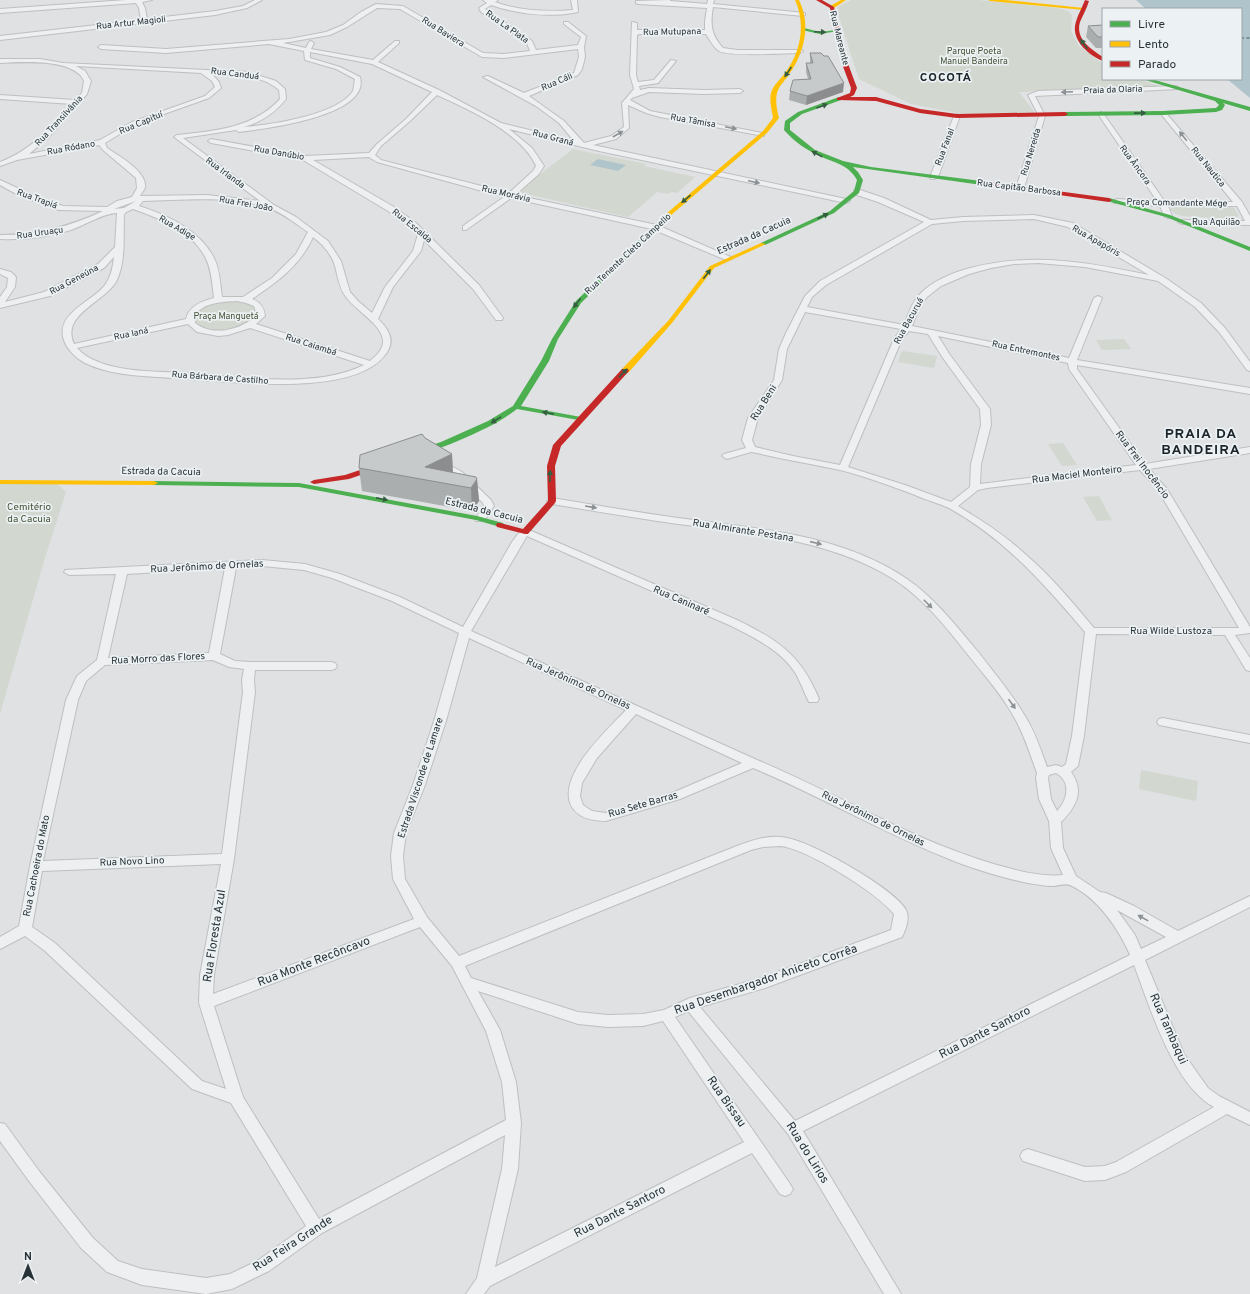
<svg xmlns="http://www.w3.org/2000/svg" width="1250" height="1294" font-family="Overpass,sans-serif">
<rect width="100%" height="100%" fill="#dfe1e3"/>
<g fill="#d2d7cf">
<path d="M851,0H978L1057,8L1068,11L1072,15L1071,31L1079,46L1103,64V79H1139L1159,86L1019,92L1035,113L963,114L911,104L859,79L839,17L838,7Z"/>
<path d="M573,149L646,164L644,166L695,177L677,193L671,192L668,194L657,192L628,217L517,192Z"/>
<path d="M1222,205L1234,208L1239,216L1234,218L1229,219L1183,216L1176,214L1170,210L1171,208L1179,206Z"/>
<path d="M220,301C233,301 244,300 256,307L257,317C251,321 243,327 236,329C222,333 204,332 194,322L196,312L201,308Z"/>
<path d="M1124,339L1131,349L1102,350L1096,340Z"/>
<path d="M902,351L937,356L934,368L898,362Z"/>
<path d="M1063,443L1077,465L1062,466L1048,444Z"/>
<path d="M0,484H57L66,492L44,561L0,714Z"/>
<path d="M1099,496L1112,520L1097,521L1083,497Z"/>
<path d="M1141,770L1198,781L1196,801L1139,789Z"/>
</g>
<g fill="#b0c5cb">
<path d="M1136,0H1250V98L1227,79H1241V9H1146Z"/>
<path d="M598,159L626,165L618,171L590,165Z"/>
</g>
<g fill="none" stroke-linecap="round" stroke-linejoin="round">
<path stroke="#385b68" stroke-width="1" stroke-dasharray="3 2.5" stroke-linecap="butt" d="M1241,38H1250"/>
<defs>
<g id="street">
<path d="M126,0H152L142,2L145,8L147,19L215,11L243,6L255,0H262L247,8L215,15L0,40V36L141,20L139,8L136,3L0,13V9Z"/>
<path d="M483,0H498L495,2C519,11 548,12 573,10L571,0H577L578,12C551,18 517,14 491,5L485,9L532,41L536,50L578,45L581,37L564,24V22H568L586,36L584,47L585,57L582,69L578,75L529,96L564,121L584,143L611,136L624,127L622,103L634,89L630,75L632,22L637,23V30H705V21L707,8L638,4L636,3V1L670,0V1L707,4L708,0H714L713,4L805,13V15L803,16L713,7C710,24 711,35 723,48L737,50H802L803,51L800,53C786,53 729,57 719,51C714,48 709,39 706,34H639L637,35L636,75L638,82L654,80L671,60L676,61L658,83L639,86L640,90L649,88L704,90L740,89L743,91L740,93L704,94L649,92L632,98L630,100L650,111L660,113L762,133L764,134V136L660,117L646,113L628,105L629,128L616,139L593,145L846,199L850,201L846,203L599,151L509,129L532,148L544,166L539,174L515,195L657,225L733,258L729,260H726L652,229L511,198L466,230H463V226L504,197L377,162L369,157L313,160L394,207L416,223L479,285L503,318L502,320H496L473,289L424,240L421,251L393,287L378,319C389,329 396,342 385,355C353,397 237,382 189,379C156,376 116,378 85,363C75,358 65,347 63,337C58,312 93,301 105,285C111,277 113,266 114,257L104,268L50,296L0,308V297L7,287L8,278L0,274V269L11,272L16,277L15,287L5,302L44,292L98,264L115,247L117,213C104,213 85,225 71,230C48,237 24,240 0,239V235C37,235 69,227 103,211L59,210L20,196L0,185V180L26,192L63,206L107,207L117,201L132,197L137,188L136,178L103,150L99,145L17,160L0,166V162C32,150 50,128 72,104L0,99V95L75,100L82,93L84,81C83,79 81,75 79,74C62,59 21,62 0,63V59H40L63,63L248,72L276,81L285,89L286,99C275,113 261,122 244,127C270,125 338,115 353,91C354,88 354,82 355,79L336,69L305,60L304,51L269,44L166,53L101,49L98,47L101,45L166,49L289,39L326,32L343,25L361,12L376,4L403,6L483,53L504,54L530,51L527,43L481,12L479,8L487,3ZM377,8L400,9L482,57L504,58L578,49L579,57L574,73L524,93L488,76L483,77L536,106L559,123L574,141L501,123L439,90L378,62L399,43V41H395L373,60L311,49L314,43L311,41L309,42L306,48L283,43L330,35L347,27ZM310,52L372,64L432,92L406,119L377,144L369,153L305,156L211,139L208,141L211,143L303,160L388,211L418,234L413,251L385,287L372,313L358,301L350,292L341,261L328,241L296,217L274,205L183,138L236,130L239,132C264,129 371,116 360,77L340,67L310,58ZM76,66L201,73L212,81L215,87L205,96L132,122L100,140L29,154L48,138L87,94L91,81L85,71ZM212,74C234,75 261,74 279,90L280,99C254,128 214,131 177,135L174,137L260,201L207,195L140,196C141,194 144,190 145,188C148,172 119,156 107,148L105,143L136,124L209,98L221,88L219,82ZM437,95C468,109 522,133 536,166L533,171L509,193L423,171L381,160L375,155L381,146L410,121ZM171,200C203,199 240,197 271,209C284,214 296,224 308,232L296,254L272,278L243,297H222C220,284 220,270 214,258C200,230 167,215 139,206L143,201ZM136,201L124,208L114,209ZM133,209C159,218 194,232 206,259C212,271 212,285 214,298C202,301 189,306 186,319L74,344C60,314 106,302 117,280C126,260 123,236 124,215L126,212ZM313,237C323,245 331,253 335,266C338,277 339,288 346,297C355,310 382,324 383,341C383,350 376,356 370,361L256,324L265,316C264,307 260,302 252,299C277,282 300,266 313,237ZM237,301L246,303L254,306L257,315C241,330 213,337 195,323L196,314C205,302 223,302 237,301ZM188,324L197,332L218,336L228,335L250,328L364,365C316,389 242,377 190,373C157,371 100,374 77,348Z"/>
<path d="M1176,86L1178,87V89L1035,96L1045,116L1024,188L1020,190L1016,188L1039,116L1028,95L1038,91Z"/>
<path d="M1161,112H1165L1242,202L1250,216V225L1182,224L1178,222L1182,220L1245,221L1237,206H1168L1172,216L1168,218L1164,216L1160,206L1114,203L1113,201L1117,199L1157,201L1098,114L1101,112L1103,113L1165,202H1233L1161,114Z"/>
<path d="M957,114L960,116L938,177L934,179H931L930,177L954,116Z"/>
<path d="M854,190H860L884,198L931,220L963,217L1034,215L1073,223L1167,279L1201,303L1225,328L1250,362V371L1247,370L1219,332L1195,307L1161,283L1158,281L1085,267L1038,263L1014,264L991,268L969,274L941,286L927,297L920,306L912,326L1069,358L1094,298L1098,296L1102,298L1077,360L1250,388V394L1077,365V369L1145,464L1250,447V453L1149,469L1167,489L1250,627V633L1235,635L1250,658V671L1246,670L1225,635L1096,634L1084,736L1078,766L1071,772C1085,791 1076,807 1061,822L1063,848L1076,876L1100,892L1106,893L1134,906L1178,931L1250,896V907L1145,960L1184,1054L1208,1088L1219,1096L1250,1112V1125L1227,1114L1126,1172L1105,1180L1085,1181L1023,1161L1020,1156L1023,1151L1028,1149L1085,1167L1105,1166L1116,1162L1214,1107C1173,1085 1150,1007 1134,965L803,1131L901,1294H884L788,1134L688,1011L675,1017L790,1184L793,1189L790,1194L785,1196L780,1194L752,1153L490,1286L484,1294H466L477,1278L502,1169L505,1135L322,1233L269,1271L232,1289L206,1294L142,1285L107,1272L81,1248L29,1181L0,1141V1123L5,1124L39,1171L93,1238L118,1261L142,1269L206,1278L230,1274L257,1261L306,1226L231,1103L192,1089L45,951L25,936L0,949V937L19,926L30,866L66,700L77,676L97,660L116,574L69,575L64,572L65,570L262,560L305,564L340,574L400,597L463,627L512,542L521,530H529L737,620C778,640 801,655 819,699L817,702H809C804,693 801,683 796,674C781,650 753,637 729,625L527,536L471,631L757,760C838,794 913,841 997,865C1019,871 1040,877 1063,875L1051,848L1049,821L1039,799L1036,778L1037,773C1030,754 1024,734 1014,717C1002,695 985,676 969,656C946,627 922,596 890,577C826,539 750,533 678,524C636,518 594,511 552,504L547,501L552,498C594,505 636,512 678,518C755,528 841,534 907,579C935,598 957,627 979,653C995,674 1012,694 1025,716C1035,732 1041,750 1047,767L1056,765L1062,767L1066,764L1072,736L1085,632C1045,585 1004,538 949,508C938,503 926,500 915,495C891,486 865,476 840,470C812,464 785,460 757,453L751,452L727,459L722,456L724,454L746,448L742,440L748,418L774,380L779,349L786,333L805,296L820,281L924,222L878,202L854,194ZM1034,219L1068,227L1149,275C1087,262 1032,252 970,268C952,273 932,281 919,295C912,303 908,314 904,325L807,307L812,297L826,285L932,224L963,221ZM805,312L901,329L894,339L840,465L793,456L755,447L752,440L758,418L782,380L787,349ZM909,331L928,334L943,358L980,409L981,425L971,464L970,487L951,502L905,485L848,467L902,339ZM938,336L1068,363L1069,369L1136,465L980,484L981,464L991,425L990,409L950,355ZM1140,470L1158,490L1239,628H1094C1072,602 1051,576 1025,554C1005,535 982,521 958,506L978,490L987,488ZM262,566L304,570L332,578L392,601L459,633L434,721L413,785L394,833L391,856L393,879L414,919L213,994L214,975L234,859L255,692L254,680L255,670H331L335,669L337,666L335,663L331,662H250L235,661L220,654L236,568ZM225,568L209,653L108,658L127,574ZM469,638L626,710C607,730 560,773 570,803C576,818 592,821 606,821L680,799L753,768C823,797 888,836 959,863C978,870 1008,879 1028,883C1036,884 1045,886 1052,886C1058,886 1065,883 1070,885C1097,897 1119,929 1130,955L795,1121L700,1007L765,988L902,937C906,929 910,918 906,910C895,889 812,842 787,838C770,834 753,840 737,846L459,956L427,917L405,879L403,856L406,833L425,785L446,721ZM213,660L229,667L244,669L242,680L243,692L222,854L43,861L78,700L86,681L105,665ZM636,714L742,763L672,793L606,813L592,811L583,805L580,796L582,783L597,758ZM1056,773C1072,782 1067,801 1057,811L1051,799L1048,778L1049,775ZM780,846C806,848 877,893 894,914L891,930L758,979L690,998L664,1010L643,1014L608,1015L578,1012L471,978L465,966L751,850L763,847ZM221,864L200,975L199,1003L226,1089L202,1081L55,943L32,927L42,871ZM1117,910L1166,937L1141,949L1135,935ZM420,927L452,966L486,1031L502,1082L506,1120L319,1219L243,1097L214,1006ZM478,991L578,1024L608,1027L643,1026L663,1021L744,1142L495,1267L518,1169L521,1123L516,1082L500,1030Z"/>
<path d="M441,460L462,472L491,500L494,506L484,521H476L475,519L484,506L483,503L456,476L438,465L436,463Z"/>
<path d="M1163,718L1250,735V743L1159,725L1157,722L1159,719Z"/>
</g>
</defs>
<use href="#street" stroke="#bdbfc1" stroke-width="2"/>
<use href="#street" fill="#eeeff0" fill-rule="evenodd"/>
<g fill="#4caf50" fill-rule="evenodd">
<path d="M804,28L820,32L836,30L838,31L820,34L802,30V28Z"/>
<path d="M1142,79H1151L1250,107V111L1223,103L1225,105L1222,110L1216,112L1163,115L1065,116L1062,114L1065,112L1163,111L1216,108L1219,105L1215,101Z"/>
<path d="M839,97L841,98V100L802,114L790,123V130L815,150L843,161L871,167L989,182L992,184L989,186L853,167L858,172L863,180L859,193L834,213L765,245H761V243L830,211L854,191L857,180C847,162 831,163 814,153C803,148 792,139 784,130L785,121L798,112Z"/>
<path d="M1109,198L1170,215L1250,247V251L1166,217L1107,201V199Z"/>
<path d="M666,214L671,215L581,303L558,339L549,361L521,406L581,417H584V421L517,409C510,414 502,420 494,424C481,431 428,456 416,454L415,452L416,450L441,442L488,421L513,406L541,361L552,339L576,301Z"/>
<path d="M151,481L299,483L477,516L503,523L504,525L500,527L476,520L299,487L154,485L150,483Z"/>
</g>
<g fill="#ffc107" fill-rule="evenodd">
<path d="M795,0H799C811,24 805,51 790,73C786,80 779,85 777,93C775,101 777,110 779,118L767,133L670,216H666V214L763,131L773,118C772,110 769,101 771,93C773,85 780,80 785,73C801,52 806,24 795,0Z"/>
<path d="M841,0H846L834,8H830V6Z"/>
<path d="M988,0H1005L1084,8L1086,9L1084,10L990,1Z"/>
<path d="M761,243L766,244L714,268L672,323L628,373H622V369L668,321L710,266Z"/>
<path d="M0,480L154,481L158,483L154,485L0,484Z"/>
</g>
<g fill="#c62828" fill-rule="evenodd">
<path d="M816,0H822L834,7L847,61L857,88L854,95L850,97H876L920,109L957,114L1065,112L1068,114L1065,116L957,118L920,113L876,101L837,100V98L850,93L851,88L841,61L830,8Z"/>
<path d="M1085,0L1089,1C1087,8 1083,15 1080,22C1075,39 1091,49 1103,57V61C1090,56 1073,42 1075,26C1076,18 1082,8 1085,0Z"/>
<path d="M989,182L1109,198L1112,200L1109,202L987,185L986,184Z"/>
<path d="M622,369H628L629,371L561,446L555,466L556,501L555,503L528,534H525L497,527L496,525L497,523H500L523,529L548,501L547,466L553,445Z"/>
<path d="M378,464L382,466L381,468L349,479L314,484L310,482L314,480L345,475Z"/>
</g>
</g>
<g fill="#abaeaf">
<path d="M1103,25V48H1096L1086,37L1088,26Z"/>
<path d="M810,53L843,92L806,105L789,100L790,91L808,79L806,72V63H810Z"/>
<path d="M425,438L452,454L453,473L477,479L479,501L472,511L362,491L359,468Z"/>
</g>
<g fill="#8b8d8e">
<path d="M844,83L843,92L806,105L807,96Z"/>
<path d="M452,454L453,476L425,467Z"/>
<path d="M477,479L479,501L472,511L471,488Z"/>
</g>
<g fill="#c7cacb" stroke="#8b8d8e">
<path d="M1103,25V37H1098L1088,26Z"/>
<path d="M810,53H821L824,56H828L844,83L807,96L790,91L793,80L811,79L806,63H813Z"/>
<path d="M422,434L425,438L452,454L425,467L476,477L477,479L471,488L359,468L360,455Z"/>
</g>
<defs><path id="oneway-solid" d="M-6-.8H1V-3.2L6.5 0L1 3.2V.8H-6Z"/></defs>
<g fill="#355e41">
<use href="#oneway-solid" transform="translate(820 32) rotate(3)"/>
<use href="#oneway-solid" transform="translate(1084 44) rotate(-126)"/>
<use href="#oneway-solid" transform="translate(788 72) rotate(124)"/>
<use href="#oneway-solid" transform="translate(822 106) rotate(-20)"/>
<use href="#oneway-solid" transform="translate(1140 113) rotate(-1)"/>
<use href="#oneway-solid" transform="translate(817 154) rotate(-152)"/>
<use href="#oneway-solid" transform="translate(686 199) rotate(139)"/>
<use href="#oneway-solid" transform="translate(823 216) rotate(-26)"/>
<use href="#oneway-solid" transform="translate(707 274) rotate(-52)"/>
<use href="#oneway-solid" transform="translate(577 303) rotate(127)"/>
<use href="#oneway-solid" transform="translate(623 373) rotate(-47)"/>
<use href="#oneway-solid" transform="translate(548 413) rotate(-169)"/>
<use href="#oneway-solid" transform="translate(496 420) rotate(148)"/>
<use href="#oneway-solid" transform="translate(550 476) rotate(-89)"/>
<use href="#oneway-solid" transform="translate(382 499) rotate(11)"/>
</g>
<g fill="#8b9194">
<use href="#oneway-solid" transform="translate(1067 92) rotate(178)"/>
<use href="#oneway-solid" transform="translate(731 128) rotate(12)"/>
<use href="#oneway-solid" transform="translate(618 134) rotate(-30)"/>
<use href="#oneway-solid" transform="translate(1183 136) rotate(-129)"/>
<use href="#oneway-solid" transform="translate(754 182) rotate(12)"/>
<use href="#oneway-solid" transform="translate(591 507) rotate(9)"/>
<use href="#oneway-solid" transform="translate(816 543) rotate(13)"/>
<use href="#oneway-solid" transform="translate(928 604) rotate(45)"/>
<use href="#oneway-solid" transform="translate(1012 704) rotate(55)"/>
<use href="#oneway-solid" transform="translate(1143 918) rotate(-151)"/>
</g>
<g text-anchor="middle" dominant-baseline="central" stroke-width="3.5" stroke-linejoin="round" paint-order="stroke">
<g font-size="9" fill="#283339" stroke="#ecf1f3">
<text transform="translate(131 23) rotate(-6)">Rua Artur Magioli</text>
<text transform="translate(507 27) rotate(35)">Rua La Plata</text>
<text transform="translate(443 32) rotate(32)">Rua Baviera</text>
<text transform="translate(672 32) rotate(-1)">Rua Mutupana</text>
<text transform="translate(839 38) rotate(76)">Rua Mareante</text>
<text transform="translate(235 74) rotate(7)">Rua Canduá</text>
<text transform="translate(557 82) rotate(-23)">Rua Cáli</text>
<text transform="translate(1113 90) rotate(-2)">Praia da Olaria</text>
<text transform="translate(59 121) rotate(-47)">Rua Transilvânia</text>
<text transform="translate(693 121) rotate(10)">Rua Tâmisa</text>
<text transform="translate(141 123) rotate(-23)">Rua Capituí</text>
<text transform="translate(553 138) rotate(15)">Rua Graná</text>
<text transform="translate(945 147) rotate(-69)">Rua Fanal</text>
<text transform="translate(71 148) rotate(-10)">Rua Ródano</text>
<text transform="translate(1031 152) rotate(-73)">Rua Nereida</text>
<text transform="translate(279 153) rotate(10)">Rua Danúbio</text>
<text transform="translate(1135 165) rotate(54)">Rua Âncora</text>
<text transform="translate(1208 167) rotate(51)">Rua Nautica</text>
<text transform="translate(225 173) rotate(36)">Rua Irlanda</text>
<text transform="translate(1019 188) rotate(7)">Rua Capitão Barbosa</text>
<text transform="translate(506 194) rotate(13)">Rua Morávia</text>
<text transform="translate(37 199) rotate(20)">Rua Trapiá</text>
<text transform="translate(1177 203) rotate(1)">Praça Comandante Mége</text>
<text transform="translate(246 204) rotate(10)">Rua Frei João</text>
<text x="1216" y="222">Rua Aquilão</text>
<text transform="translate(412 226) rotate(39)">Rua Escalda</text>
<text transform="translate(177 228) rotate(30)">Rua Adige</text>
<text transform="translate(40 233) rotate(-8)">Rua Uruaçu</text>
<text transform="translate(1096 241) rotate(30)">Rua Apapóris</text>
<text transform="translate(628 254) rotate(-43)">Rua Tenente Cleto Campello</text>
<text transform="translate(74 280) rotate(-28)">Rua Geneúna</text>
<text transform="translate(909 321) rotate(-61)">Rua Bacuruá</text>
<text transform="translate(131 334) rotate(-12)">Rua Ianá</text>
<text transform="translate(311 345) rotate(18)">Rua Caiambá</text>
<text transform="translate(1026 351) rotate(12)">Rua Entremontes</text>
<text transform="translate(220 378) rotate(4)">Rua Bárbara de Castilho</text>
</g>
<g font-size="9" fill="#455337" stroke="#ecf1f3">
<text x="974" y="51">Parque Poeta<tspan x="974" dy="10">Manuel Bandeira</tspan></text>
<text x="226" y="316">Praça Manguetá</text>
</g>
<g font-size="10" fill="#283339" stroke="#ecf1f3">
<text transform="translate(754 236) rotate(-24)">Estrada da Cacuia</text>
<text transform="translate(764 403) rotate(-58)">Rua Beni</text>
<text transform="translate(1142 465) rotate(53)">Rua Frei Inocêncio</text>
<text transform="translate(161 472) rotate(1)">Estrada da Cacuia</text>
<text transform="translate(1077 475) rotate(-7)">Rua Maciel Monteiro</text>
<text transform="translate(484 511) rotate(14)">Estrada da Cacuia</text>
<text transform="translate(743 531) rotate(9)">Rua Almirante Pestana</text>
<text transform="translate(207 567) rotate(-3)">Rua Jerônimo de Ornelas</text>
<text transform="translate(681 601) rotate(23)">Rua Caninaré</text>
<text x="1171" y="631">Rua Wilde Lustoza</text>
<text transform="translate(158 659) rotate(-3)">Rua Morro das Flores</text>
<text transform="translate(578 684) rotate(24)">Rua Jerônimo de Ornelas</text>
<text transform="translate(421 778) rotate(-72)">Estrada Visconde de Lamare</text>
<text transform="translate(643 805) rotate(-16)">Rua Sete Barras</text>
<text transform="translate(873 819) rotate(26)">Rua Jerônimo de Ornelas</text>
<text transform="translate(132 862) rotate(-2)">Rua Novo Lino</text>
<text transform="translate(37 866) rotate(-79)">Rua Cachoeira do Mato</text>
</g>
<g font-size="10" fill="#455337" stroke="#ecf1f3">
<text x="29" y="507">Cemitério<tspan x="29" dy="12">da Cacuia</tspan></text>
</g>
<g font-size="12" font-weight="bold" letter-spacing="1" fill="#1a242a" stroke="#ecf1f3">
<text x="946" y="78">COCOTÁ</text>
</g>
<g font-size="12" fill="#283339" stroke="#ecf1f3">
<text transform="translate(215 936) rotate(-81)">Rua Floresta Azul</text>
<text transform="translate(314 962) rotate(-21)">Rua Monte Recôncavo</text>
<text transform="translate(766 980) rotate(-19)">Rua Desembargador Aniceto Corrêa</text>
<text transform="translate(1168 1029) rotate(66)">Rua Tambaqui</text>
<text transform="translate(985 1033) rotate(-27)">Rua Dante Santoro</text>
<text transform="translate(726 1102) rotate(55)">Rua Bissau</text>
<text transform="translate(807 1153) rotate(58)">Rua do Lirios</text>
<text transform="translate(620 1212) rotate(-27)">Rua Dante Santoro</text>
<text transform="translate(293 1244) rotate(-33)">Rua Feira Grande</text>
</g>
<g font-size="14" font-weight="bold" letter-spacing="1" fill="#1a242a" stroke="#ecf1f3">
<text x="1201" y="434">PRAIA DA<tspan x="1201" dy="16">BANDEIRA</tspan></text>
</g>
</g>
<rect x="1102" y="8" width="140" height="72" fill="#ecf1f3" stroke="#9ea5a9"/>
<rect x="1110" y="21" width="20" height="6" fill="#4caf50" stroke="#9ea5a9"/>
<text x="1138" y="28" font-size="12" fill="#283339">Livre</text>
<rect x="1110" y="41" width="20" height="6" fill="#ffc107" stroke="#9ea5a9"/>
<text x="1138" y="48" font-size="12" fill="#283339">Lento</text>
<rect x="1110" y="61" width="20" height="6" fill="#c62828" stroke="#9ea5a9"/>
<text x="1138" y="68" font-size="12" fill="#283339">Parado</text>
<g transform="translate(28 1266)" stroke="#ecf1f3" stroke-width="3" paint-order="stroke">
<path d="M0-3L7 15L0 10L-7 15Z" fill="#283339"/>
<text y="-6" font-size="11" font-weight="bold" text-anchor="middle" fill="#283339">N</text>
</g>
</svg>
